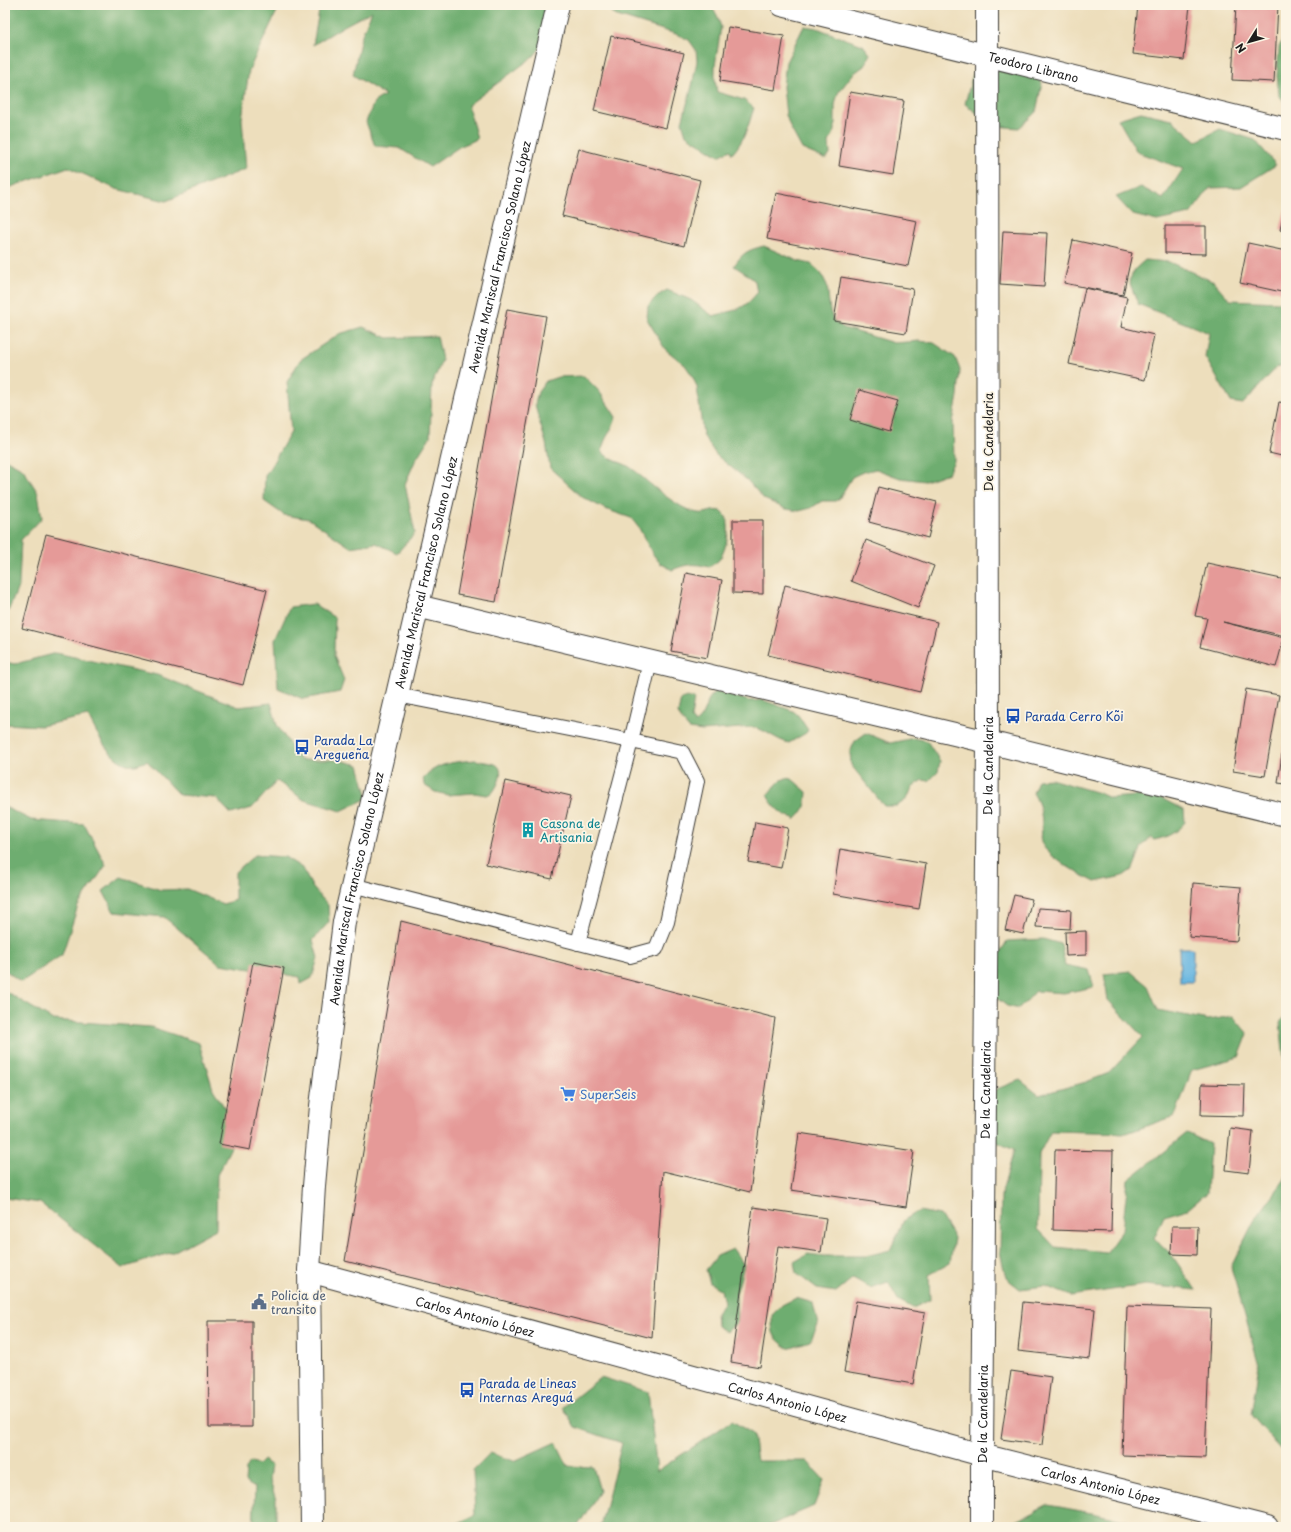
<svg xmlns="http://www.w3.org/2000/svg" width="1291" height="1532" font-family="'Playpen Sans',sans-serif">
<rect width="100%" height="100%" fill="#fcf5e5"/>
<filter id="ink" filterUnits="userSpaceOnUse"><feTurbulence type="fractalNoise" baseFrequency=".025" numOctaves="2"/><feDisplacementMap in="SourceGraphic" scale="8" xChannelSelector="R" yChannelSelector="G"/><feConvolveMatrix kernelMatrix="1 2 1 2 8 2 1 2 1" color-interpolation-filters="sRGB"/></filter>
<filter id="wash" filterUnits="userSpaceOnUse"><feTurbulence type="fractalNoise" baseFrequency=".012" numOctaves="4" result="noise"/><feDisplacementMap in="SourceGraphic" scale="16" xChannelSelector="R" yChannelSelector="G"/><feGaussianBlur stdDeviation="0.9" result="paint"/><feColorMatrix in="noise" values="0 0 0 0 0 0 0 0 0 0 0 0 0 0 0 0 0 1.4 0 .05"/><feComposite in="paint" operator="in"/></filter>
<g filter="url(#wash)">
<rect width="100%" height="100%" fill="#eddebc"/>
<g fill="#6ead6f" stroke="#456446">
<path d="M5,5H280L249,70L242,119L246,169L166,201L116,189L68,167L5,189Z"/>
<path d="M320,5H562L561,23L533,57L468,105L477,139L459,147L430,167L399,148L375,146L366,122L374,102L385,95L353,75L361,37L372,11L344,26L313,45Z"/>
<path d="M608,5H710L717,15L721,27L715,66V80L717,92L744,100L754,108C748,126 745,140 732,154L730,150L719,156L686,135L682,122L692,86L697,61L696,50L689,40L676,34L614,15Z"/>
<path d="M804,26L817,28L840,37L863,45L870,54L864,66L853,74L838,93L835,105V131L829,142L830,155L825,159L802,149L790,127L786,115L783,87L786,62Z"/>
<path d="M1286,33V104L1279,95L1277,76L1279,47Z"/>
<path d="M995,56L1032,63L1042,83L1036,112L1019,128L994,126L965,104L974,69Z"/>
<path d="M1141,112L1171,119L1197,141L1220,129L1255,140L1276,165L1241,187L1210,188L1190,214L1157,221L1133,215L1116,197L1141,187L1163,199L1183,169L1137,152L1118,119Z"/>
<path d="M764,246L798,261L811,264L821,273L827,285L830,311L834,321L844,328L894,343L920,341L934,343L955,357L960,370L958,396L953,422L954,461L948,473L925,481L900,478L876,469L863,472L852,477L839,499L835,501H822L811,508L799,511L786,509L764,499L747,480L716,455L703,435L697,387L692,375L685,365L665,349L647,319L648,306L657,296L667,290L691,300L713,316C734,310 743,311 757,293L755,281L745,273L734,266C743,252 748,250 764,246Z"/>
<path d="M1145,260L1169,262L1214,282L1230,300L1279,302L1286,308V364L1277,367L1243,404L1231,402L1205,357L1209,333L1138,304L1129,281L1135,269Z"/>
<path d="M363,327L388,338L437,336L442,360L432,385L430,437L416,459L405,484L415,533L397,553L376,543L350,547L309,519L284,515L264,501L265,476L291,432L287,382L300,360L339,334Z"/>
<path d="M584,376L599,391L616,417C614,429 603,438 602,451C608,460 619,461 628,466C633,469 638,473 642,477C656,489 681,510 698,513C706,515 715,507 722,512C734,520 726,551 719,560C716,563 712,565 709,567C693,563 687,564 672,570L660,563L652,553L639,528L631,518L605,509L582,497L550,468L546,443L538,417L535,404L538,392L546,381L558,377Z"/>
<path d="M5,459L23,469L38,493L42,518L21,540L19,585L5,619Z"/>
<path d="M314,604L335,618L334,656L344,680L340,692L303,699L278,688L275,640L290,607Z"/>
<path d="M56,653L157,675L239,707L271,703L277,725L300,760H339L359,765L368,798L341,811L304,800L277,781L252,808L231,814L216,798L179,795L147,761C143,762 137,766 132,765C110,763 97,733 88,716L41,726L5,724V662L15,664Z"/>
<path d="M717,691L749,701L762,700L768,702L793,711L798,715L808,730L806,733L789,743C776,740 766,730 753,727L702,731L689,729L681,719L678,713L681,699L687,697L694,699L691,718L695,723C708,714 702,701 717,691Z"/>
<path d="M866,733L890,743L914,738L927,741L940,761L938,772L929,781L922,780L912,788L907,799L897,806H884L851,765L850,752L855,741Z"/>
<path d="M476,760C481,762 489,762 495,764C506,769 498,785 493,792L487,795L474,793L448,795L435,792L424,785L423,778C439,762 454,762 476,760Z"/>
<path d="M786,778L792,779L807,792C806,806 806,809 795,820V818C782,817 773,806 767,795L780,781Z"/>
<path d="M1051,779L1099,793L1110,798L1136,796L1161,798L1184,810L1185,822C1176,833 1168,837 1154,840L1151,838L1142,846L1133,869L1123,876L1095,882C1082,875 1044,856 1041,841C1041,837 1042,832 1042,828C1042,814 1040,804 1033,793L1038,780Z"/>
<path d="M5,807L31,820L84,824L106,865L78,906L62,955L21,982L5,970Z"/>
<path d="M255,855L285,857L302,868L313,888L328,905L329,922L313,940L318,958L312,978L301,984L300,977L220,964L164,917L114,912L103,891L121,877L161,890L187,889L223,904L235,900V872Z"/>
<path d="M1043,939L1061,944L1065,965L1089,970L1094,987L1064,993L1036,991L1019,1009L1007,1006L995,997L997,958L1007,941Z"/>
<path d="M1130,971L1148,986L1158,1010L1208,1020L1233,1016L1248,1034L1239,1057L1192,1070L1175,1116L1127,1133L1051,1131L1039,1154L1038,1229L1055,1247L1107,1252L1122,1230L1128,1180L1187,1133L1210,1144L1207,1193L1188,1209L1164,1216L1154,1238L1171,1254L1196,1290L1145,1285L1071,1296L1045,1286L1020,1289L1006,1278L1000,1252L1001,1196L1014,1150L990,1139L994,1090L1020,1080L1039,1095L1086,1082L1109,1073L1143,1037L1108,1000L1104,974Z"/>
<path d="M5,991L53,1020L151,1027L199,1043L213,1089L239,1131L217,1175L216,1229L173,1252L123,1268L40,1203L5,1198Z"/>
<path d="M1286,1016V1079L1280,1022Z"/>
<path d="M1286,1172V1455L1251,1415L1259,1365L1231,1267L1254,1221L1285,1179Z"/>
<path d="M919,1211L940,1215L954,1238L950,1263L929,1275L930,1300L913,1308L898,1300L888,1282L871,1288L853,1278L836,1292L817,1289L796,1273L794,1262L808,1254L824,1256H866L890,1250L904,1220Z"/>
<path d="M733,1249L744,1265L736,1295L737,1322L727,1332L717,1326L716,1313L724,1303L721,1290L710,1283L706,1270L717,1256Z"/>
<path d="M796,1298L813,1303L818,1325L810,1341L788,1348C772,1337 772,1334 772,1315L782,1305Z"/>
<path d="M601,1377L648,1392L657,1471L732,1421L753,1434L757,1461H807L824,1480L814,1506L766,1527H600L622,1443L575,1427L563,1407Z"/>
<path d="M556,1442L568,1466L593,1467L600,1491L577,1527H450L475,1515L473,1470L490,1453L514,1461Z"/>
<path d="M263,1460L271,1466L269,1478L276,1500V1527H253L255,1488L245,1482L246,1469L250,1462L258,1465Z"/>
<path d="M1049,1505L1097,1514L1153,1527H1003Z"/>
</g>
<path fill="#66b5e0" stroke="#41687e" d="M1179,948H1193V982H1180Z"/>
<g id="blocks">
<g fill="#e59a98">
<path d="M1138,5H1190L1184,60L1133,54Z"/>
<path d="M1236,5H1278L1274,82L1232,80Z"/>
<path d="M728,27L784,36L775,90L720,81Z"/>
<path d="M611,36L684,53L666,128L594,111Z"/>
<path d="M850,92L904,101L893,175L839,166Z"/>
<path d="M579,149L700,180L684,246L562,216Z"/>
<path d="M776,193L917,221L908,266L767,239Z"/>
<path d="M1285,210H1286V232L1280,230Z"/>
<path d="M1165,226H1206V254L1165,253Z"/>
<path d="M1003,231L1047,233L1044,287L1000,284Z"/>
<path d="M1073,240L1132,253L1123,295L1064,283Z"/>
<path d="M1248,243L1286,251V293L1240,283Z"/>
<path d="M841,277L913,289L906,333L834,321Z"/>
<path d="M1085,288L1127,297L1121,327L1154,335L1145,380L1069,364Z"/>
<path d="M507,309L546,316L496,602L457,595Z"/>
<path d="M859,390L898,401L889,432L850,420Z"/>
<path d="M1279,402L1286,403V457L1269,453Z"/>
<path d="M878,487L937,502L928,538L869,522Z"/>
<path d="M733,520H763V594L733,593Z"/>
<path d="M46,534L267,590L243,685L22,628Z"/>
<path d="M866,540L934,566L918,608L851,581Z"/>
<path d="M1207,563L1286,580V630L1285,636L1223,622L1284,638L1276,667L1200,647L1207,618L1195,616Z"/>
<path d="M686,573L722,580L707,658L671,651Z"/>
<path d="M785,585L937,622L920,692L768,655Z"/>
<path d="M1246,689L1279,695L1265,776L1233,771Z"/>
<path d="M1285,732H1286V784L1278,783Z"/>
<path d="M505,781L571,796L552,879L486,864Z"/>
<path d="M755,822L788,828L781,868L748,862Z"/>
<path d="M840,849L926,864L919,909L833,894Z"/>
<path d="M1193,883L1241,887L1237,941L1189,937Z"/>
<path d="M1014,895L1032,899L1023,934L1005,930Z"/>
<path d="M1038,908L1071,910L1070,929L1036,927Z"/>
<path d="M401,921L775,1018L750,1192L663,1171L652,1338L345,1261Z"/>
<path d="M1086,931V955L1066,956L1065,932Z"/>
<path d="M253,962L284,968L250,1150L219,1144Z"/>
<path d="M1202,1084L1245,1085L1244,1116L1201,1115Z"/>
<path d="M1230,1128L1253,1131L1249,1173L1226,1170Z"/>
<path d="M799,1133L914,1151L906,1207L791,1190Z"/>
<path d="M1055,1150L1113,1151L1111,1232L1053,1230Z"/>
<path d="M753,1207L826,1218L821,1252L778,1246L760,1367L731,1362Z"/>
<path d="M1172,1226H1198L1197,1255L1171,1254Z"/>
<path d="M856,1301L925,1313L913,1384L844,1372Z"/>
<path d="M1023,1302L1095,1309L1090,1359L1018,1351Z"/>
<path d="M1127,1306L1211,1309L1205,1458L1122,1455Z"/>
<path d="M208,1321H252V1427H209Z"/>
<path d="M1011,1371L1051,1377L1042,1445L1001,1439Z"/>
</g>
</g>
</g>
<g filter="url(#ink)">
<use href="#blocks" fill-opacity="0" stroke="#3b3934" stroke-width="1"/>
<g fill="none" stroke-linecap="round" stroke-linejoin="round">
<defs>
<g id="service">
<path d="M352,885L630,956L656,949L667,922L697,781L682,752L631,741L397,695"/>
<path d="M578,943L631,741L650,662"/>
</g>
<g id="minor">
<path d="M417,606L988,742L1286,815"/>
<path id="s1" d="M309,1271L982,1455L1267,1527"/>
<path id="s2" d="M982,1527V1455L988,742L987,5"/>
</g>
<g id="secondary">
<path id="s3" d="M782,5L1286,129"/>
</g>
<g id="primary">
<path id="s4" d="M312,1527L309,1271L314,1186L321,1106L344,922L558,5"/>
</g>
</defs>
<use href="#service" stroke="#3b3934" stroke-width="16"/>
<use href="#minor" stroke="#3b3934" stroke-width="24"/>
<use href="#secondary" stroke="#3b3934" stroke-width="24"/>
<use href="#primary" stroke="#3b3934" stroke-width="24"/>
<use href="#service" stroke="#fff" stroke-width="14"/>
<use href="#minor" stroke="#fff" stroke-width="22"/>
<use href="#secondary" stroke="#fff" stroke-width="22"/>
<use href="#primary" stroke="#fff" stroke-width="22"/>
</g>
</g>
<defs>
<symbol id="bus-bare" viewBox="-9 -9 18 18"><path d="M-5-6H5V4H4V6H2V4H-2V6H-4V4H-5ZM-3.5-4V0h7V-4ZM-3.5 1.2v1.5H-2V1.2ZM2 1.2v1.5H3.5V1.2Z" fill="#1a4fb4" stroke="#fcf5e5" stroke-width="2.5" paint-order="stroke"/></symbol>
<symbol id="building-bare" viewBox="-9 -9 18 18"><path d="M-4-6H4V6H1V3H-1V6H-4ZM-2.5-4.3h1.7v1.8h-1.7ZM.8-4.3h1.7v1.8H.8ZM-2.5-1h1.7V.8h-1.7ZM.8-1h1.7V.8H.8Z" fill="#0f9aa8" stroke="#fcf5e5" stroke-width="2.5" paint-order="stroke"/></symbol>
<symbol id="supermarket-bare" viewBox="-9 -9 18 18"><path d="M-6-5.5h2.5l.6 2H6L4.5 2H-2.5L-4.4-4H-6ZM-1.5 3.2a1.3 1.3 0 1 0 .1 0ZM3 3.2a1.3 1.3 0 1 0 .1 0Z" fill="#3f7fe0" stroke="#fcf5e5" stroke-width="2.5" paint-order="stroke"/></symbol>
<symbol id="civic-bare" viewBox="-9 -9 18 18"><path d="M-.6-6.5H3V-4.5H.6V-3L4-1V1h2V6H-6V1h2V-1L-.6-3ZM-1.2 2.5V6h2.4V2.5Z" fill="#5c6f8a" stroke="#fcf5e5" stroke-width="2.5" paint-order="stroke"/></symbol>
</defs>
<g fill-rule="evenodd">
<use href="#bus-bare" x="1002" y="705" width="22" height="22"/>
<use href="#bus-bare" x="291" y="736" width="22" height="22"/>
<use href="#building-bare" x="517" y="819" width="22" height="22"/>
<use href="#supermarket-bare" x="557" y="1083" width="22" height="22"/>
<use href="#civic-bare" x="248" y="1291" width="22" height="22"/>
<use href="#bus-bare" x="456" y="1379" width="22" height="22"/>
</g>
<g text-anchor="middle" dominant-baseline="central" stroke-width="3.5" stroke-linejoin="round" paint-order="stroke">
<g font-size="12" fill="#1c1c1c" stroke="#fcf5e5">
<text stroke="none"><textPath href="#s3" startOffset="259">Teodoro Librano</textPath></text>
<text stroke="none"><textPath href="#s4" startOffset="1290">Avenida Mariscal Francisco Solano López</textPath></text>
<text transform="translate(988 442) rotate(-90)">De la Candelaria</text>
<text stroke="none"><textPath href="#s4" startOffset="966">Avenida Mariscal Francisco Solano López</textPath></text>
<text stroke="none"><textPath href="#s2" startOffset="761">De la Candelaria</textPath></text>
<text stroke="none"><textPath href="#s4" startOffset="642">Avenida Mariscal Francisco Solano López</textPath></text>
<text stroke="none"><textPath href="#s2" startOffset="437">De la Candelaria</textPath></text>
<text stroke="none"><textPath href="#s1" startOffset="172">Carlos Antonio López</textPath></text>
<text stroke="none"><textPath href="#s1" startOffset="496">Carlos Antonio López</textPath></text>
<text stroke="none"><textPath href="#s2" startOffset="113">De la Candelaria</textPath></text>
<text stroke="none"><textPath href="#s1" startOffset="820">Carlos Antonio López</textPath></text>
</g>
<g font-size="12" fill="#164399" stroke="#fcf5e5" text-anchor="start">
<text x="1025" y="716">Parada Cerro Kõi</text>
<text x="314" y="740">Parada La<tspan x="314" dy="14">Aregueña</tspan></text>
<text x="479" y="1383">Parada de Lineas<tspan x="479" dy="14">Internas Areguá</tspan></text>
</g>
<g font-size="12" fill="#0d838f" stroke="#fcf5e5" text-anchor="start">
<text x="540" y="823">Casona de<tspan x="540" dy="14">Artisania</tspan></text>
</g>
<g font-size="12" fill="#366cbe" stroke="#fcf5e5" text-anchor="start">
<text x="580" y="1094">SuperSeis</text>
</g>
<g font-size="12" fill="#4e5e75" stroke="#fcf5e5" text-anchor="start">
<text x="271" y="1295">Policia de<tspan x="271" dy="14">transito</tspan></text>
</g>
</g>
<rect width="1291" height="1532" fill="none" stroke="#fcf5e5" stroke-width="20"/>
<g transform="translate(1249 42) rotate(233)" stroke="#fcf5e5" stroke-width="3" paint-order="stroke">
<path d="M0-3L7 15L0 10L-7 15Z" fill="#1c1c1c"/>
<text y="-6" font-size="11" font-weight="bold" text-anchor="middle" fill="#1c1c1c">N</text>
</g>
</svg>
